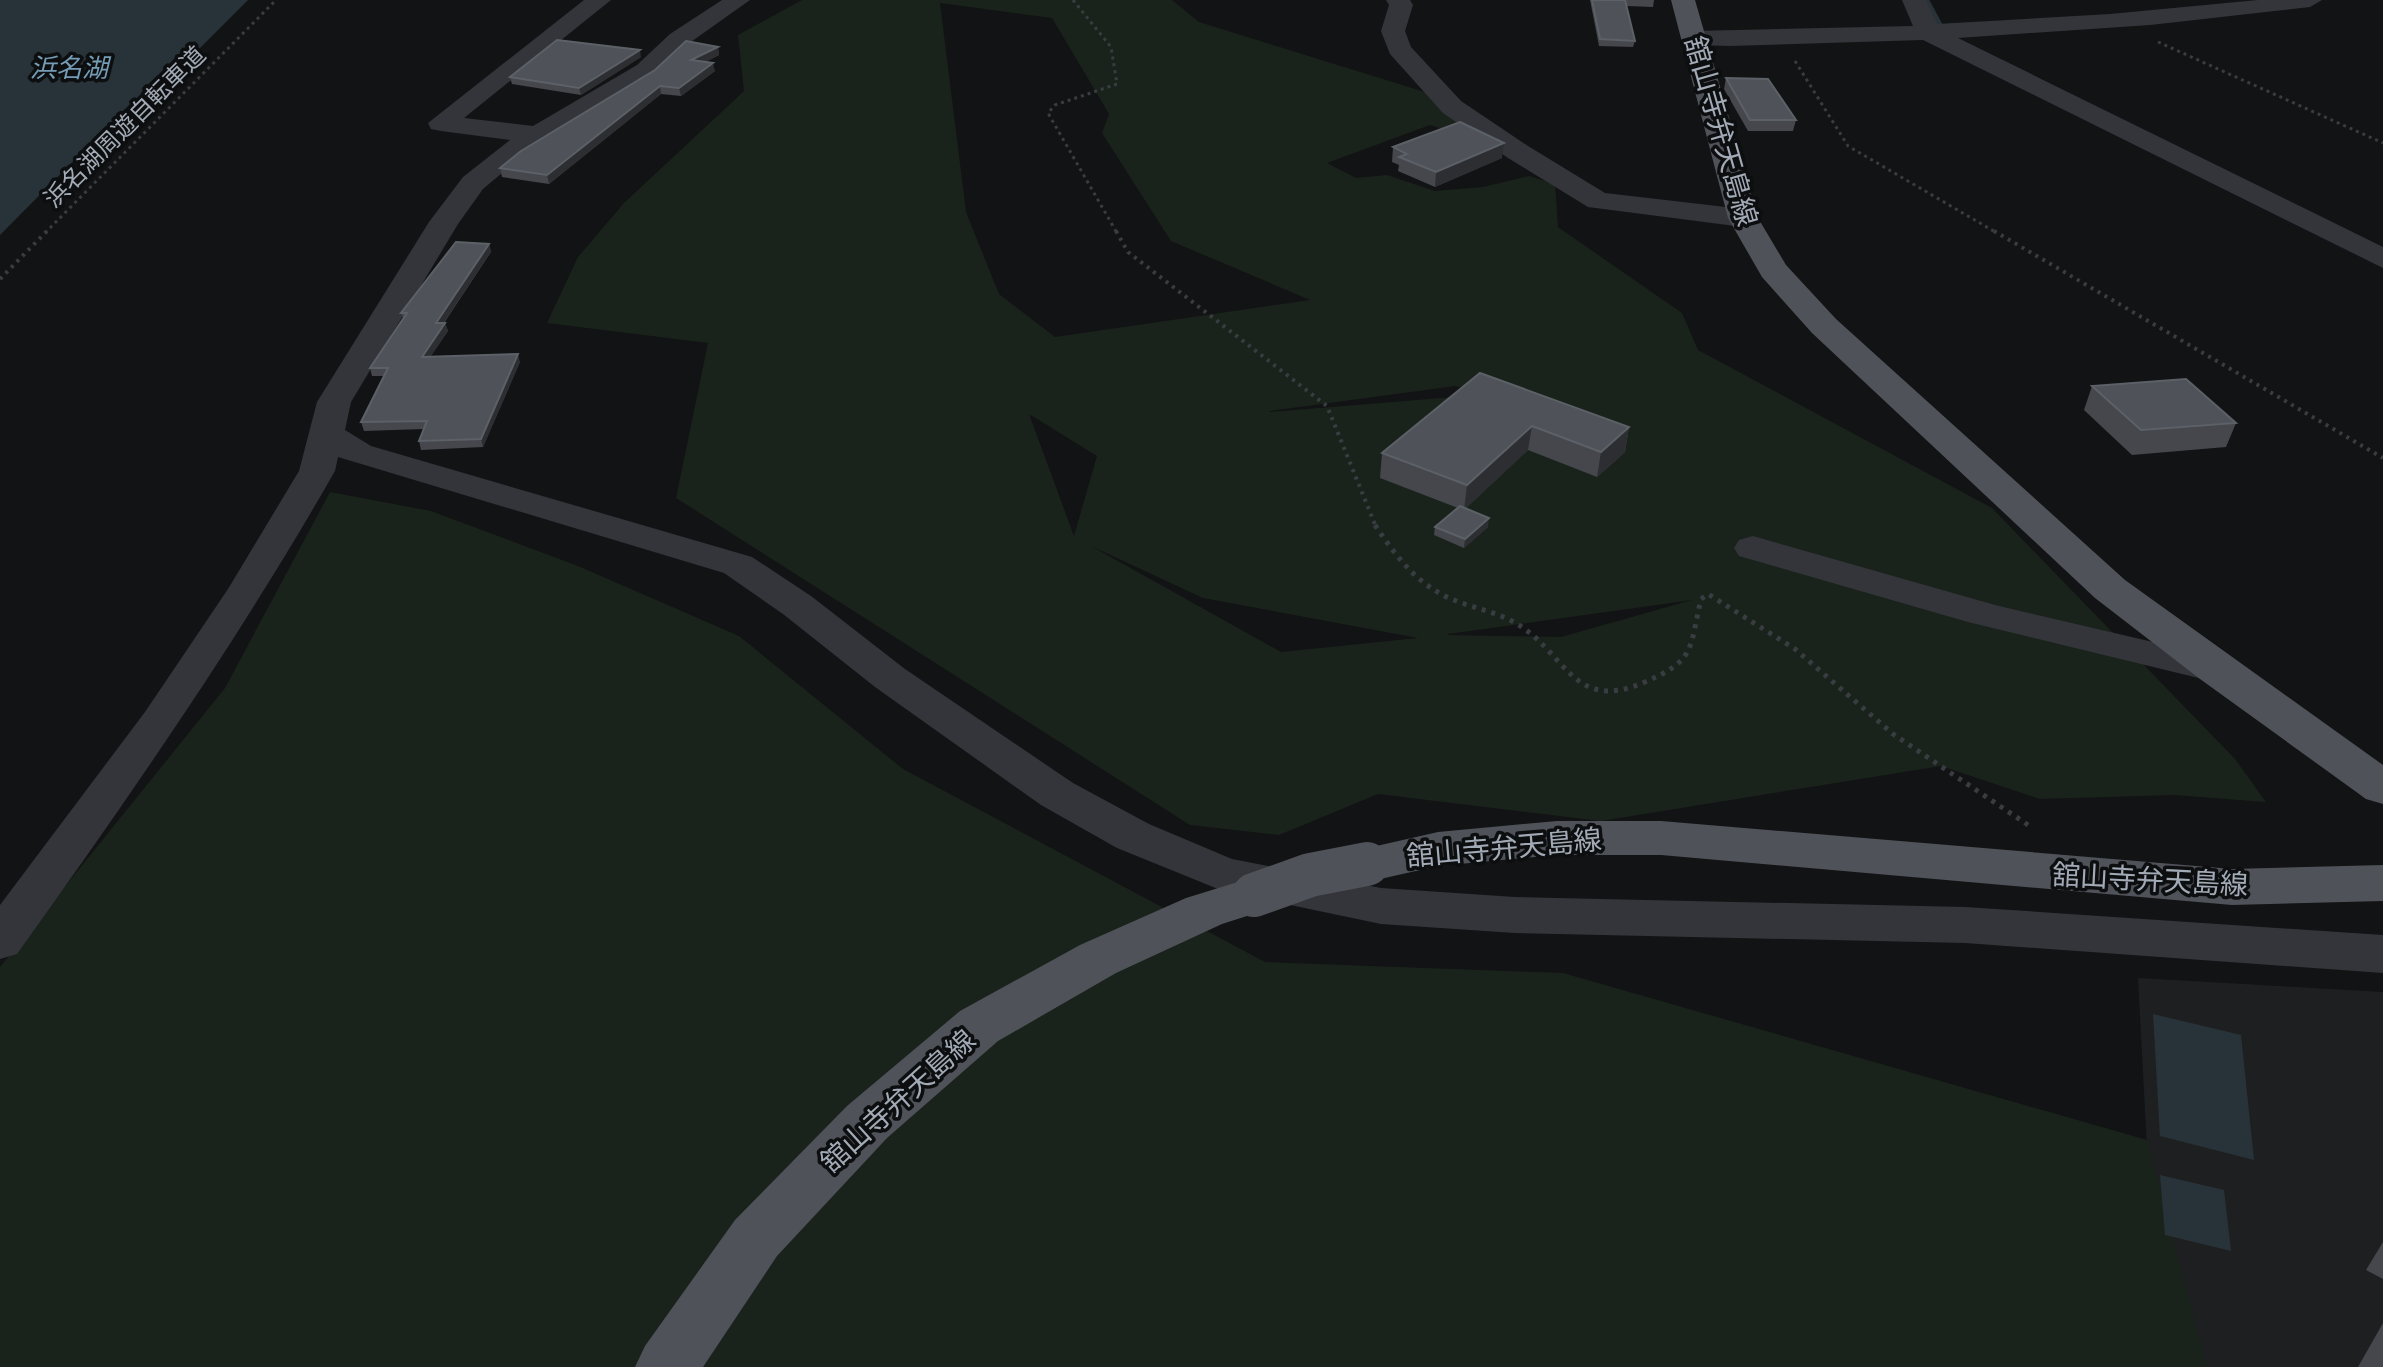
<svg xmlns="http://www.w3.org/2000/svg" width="2383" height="1367" font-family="'Fira Sans','Noto Sans JP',sans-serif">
<rect width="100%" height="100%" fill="#121314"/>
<path fill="#1e1f21" d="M2138,978L2383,992V1367H2181L2154,1280Z"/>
<g fill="#1a231b" fill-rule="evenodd">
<path d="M802,0H1172L1199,22L1444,98L1518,152L1430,125L1327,163L1356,178L1387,175L1435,191L1483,187L1529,176L1555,184L1558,227L1682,313L1698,350L1992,508L2235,759L2266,802L2174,795L2040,799L1941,766L1601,821L1378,794L1279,835L1190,825L676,498L708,343L547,323L578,257L624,203L744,91L738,35ZM940,3L1052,18L1109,114L1102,133L1171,241L1310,300L1055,337L999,294L966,212ZM1455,386L1491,394L1270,412V411ZM1029,414L1097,456L1074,536ZM1091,546L1203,598L1418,638L1281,652ZM1692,600L1561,637L1448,635V634Z"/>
<path d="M330,492L431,511L578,566L739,636L903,769L1265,962L1563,973L2147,1140L2207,1367H0V967L225,688Z"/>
</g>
<g fill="#283339">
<path d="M0,0H248L183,65L153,89L177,88L161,103L130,104L0,235Z"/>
<path d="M2153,1014L2241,1035L2254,1160L2160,1136Z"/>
<path d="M2160,1175L2224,1190L2231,1251L2165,1235Z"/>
</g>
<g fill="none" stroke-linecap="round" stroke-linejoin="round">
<path stroke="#283339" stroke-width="6" d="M1926,0L1941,28"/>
<g stroke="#393c41" stroke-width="3" stroke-dasharray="3 4" stroke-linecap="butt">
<path d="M1073,0L1111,47L1117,84L1055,105L1048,113L1117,233"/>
<path d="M2158,42L2383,143"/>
<path d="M1795,61L1848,146L1997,233"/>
<path d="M45,233L276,0"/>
</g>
<g stroke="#393c41" stroke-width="4" stroke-dasharray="3 5" stroke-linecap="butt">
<path d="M1116,231L1128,252L1327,406L1376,527"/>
<path d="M1994,231L2383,458"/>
<path d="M0,279L47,231"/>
</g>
<path stroke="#393c41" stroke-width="5" stroke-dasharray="4 6" stroke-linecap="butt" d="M1375,525C1393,552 1412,578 1441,594C1463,606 1488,609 1510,620C1566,648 1570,715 1645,682C1696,660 1689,650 1701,599L1708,594L1795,649L1893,734L2031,827"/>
<g fill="#33353a" fill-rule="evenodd">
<path d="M584,0H611L464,118L533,126L637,65L670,34L722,0H750L688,44L655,75L521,157L483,189L458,224L351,402L345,430L371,446L752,557L811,596L905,669L1073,783L1149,824L1232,859L1381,888L1515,897L1965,907L2383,935V973L1965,943L1515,933L1381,924L1223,891L1117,848L1041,805L875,687L783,614L724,573L338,457L335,471C239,639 130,796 17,954L0,959V905L145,712L228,589L299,471L317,402L429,222L463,177L510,140L441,131L431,129L428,123Z"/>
<path d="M1386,0H1410L1413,5L1405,31L1411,47L1461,101L1528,146L1605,193L1743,209L1753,212L1758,218L1753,224L1743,227L1588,207L1508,158L1443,113L1390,54L1381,31L1389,5Z"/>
<path d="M1902,0H1926L1937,24L2110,14L2258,0H2322L2310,7L2150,25L1958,38L2383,247V268L1923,40L1730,46L1693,45L1681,38L1693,31L1913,26Z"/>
<path d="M1753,536L1995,605L2230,660L2236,669L2230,678L2215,682L1968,622L1739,556L1734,548L1739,540Z"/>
</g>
<g fill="#4f5259" fill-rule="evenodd">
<path d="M1671,0H1695L1758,218L1786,265L1836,319L2125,580L2383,765V804L2366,799L2200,679L2095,598L1812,333L1762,277L1728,218Z"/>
<path d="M1557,821H1661L2232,869L2383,865V901L2232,905L1661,855H1557L1438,866L1367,882L1350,876L1342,864L1350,852L1438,832Z"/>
<path d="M1254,877L1272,882L1279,895L1272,908L1222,924L1116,973L998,1041L887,1138L777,1256L703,1367H635L645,1346L735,1220L847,1106L960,1011L1080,945L1186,898Z"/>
</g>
<path stroke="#4f5259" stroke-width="44" d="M1254,895L1310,875L1367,864"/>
</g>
<g fill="#45474d">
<path d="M1590,0H1654L1653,7L1627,6L1635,41L1633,47L1599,46Z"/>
<path d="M718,47L719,55L705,62L715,71L681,96L661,94L549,184L502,177L500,168L655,70Z"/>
<path d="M641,57L581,95L512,84L510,77Z"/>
<path d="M1726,78L1796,120L1793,131H1748L1724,89Z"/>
<path d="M1393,147L1502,158L1435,187L1398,171L1399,165L1392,162Z"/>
<path d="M489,244L491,252L444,323H445L448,331L430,357L520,362L483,447L421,450L419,441L424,429L364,431L361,422L384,376H372L370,368L403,318L401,313Z"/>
<path d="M1480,373L1629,427L1625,452L1597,477L1528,450L1466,508L1488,527L1464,548L1434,535L1435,527L1458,508L1380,478L1382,453Z"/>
<path d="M2092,386L2236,423L2226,447L2132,455L2084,410Z"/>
<path d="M2383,1242V1279L2366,1270Z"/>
<path d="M2383,1323V1367H2358Z"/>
</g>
<g fill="#2c2e31">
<path d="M718,47L719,55L693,68L691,60Z"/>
<path d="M640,50L641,57L581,95L579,88Z"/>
<path d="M713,63L715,71L681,96L679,88Z"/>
<path d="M660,86L661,94L549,184L547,175Z"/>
<path d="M1504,143L1502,158L1435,187L1436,172Z"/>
<path d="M489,244L491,252L438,331L436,323Z"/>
<path d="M445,323L448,331L425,365L422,357Z"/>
<path d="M518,354L520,362L483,447L481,439Z"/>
<path d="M1532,426L1528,450L1464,510L1467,485Z"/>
<path d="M1629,427L1625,452L1597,477L1601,452Z"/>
<path d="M1489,518L1488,527L1464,548L1465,539Z"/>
</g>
<g fill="#4f5258" stroke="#5c6067" stroke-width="2">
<path d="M1592,0H1625L1635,41L1600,39Z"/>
<path d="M557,40L640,50L579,88L510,77Z"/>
<path d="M686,41L718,47L691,60L713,63L679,88L660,86L547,175L500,168L521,151L655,70Z"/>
<path d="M1726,78L1768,79L1796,120H1750Z"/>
<path d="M1460,122L1504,143L1436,172L1399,157L1407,154L1393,147Z"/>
<path d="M456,242L489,244L436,323H445L422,357L518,354L481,439L419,441L427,421L361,422L388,368H370L407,313H401Z"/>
<path d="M1480,373L1629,427L1601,452L1532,426L1467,485L1382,453Z"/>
<path d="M2186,379L2236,423L2141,430L2092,386Z"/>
<path d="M1460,506L1489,518L1465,539L1435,527Z"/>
</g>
<g text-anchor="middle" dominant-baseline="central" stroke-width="7" stroke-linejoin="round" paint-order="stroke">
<g font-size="24" fill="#a2aab6" stroke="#0d0e0f">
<text transform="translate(125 127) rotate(-45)">浜名湖周遊自転車道</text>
</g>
<g font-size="26" font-style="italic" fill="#759cb6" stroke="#0d0e0f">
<text x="69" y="68">浜名湖</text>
</g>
<g font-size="28" fill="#a2aab6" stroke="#0d0e0f">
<text transform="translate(1721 131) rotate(74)">舘山寺弁天島線</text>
<text transform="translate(1504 848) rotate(-5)">舘山寺弁天島線</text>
<text transform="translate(2150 880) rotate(3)">舘山寺弁天島線</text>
<text transform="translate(898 1101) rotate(-42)">舘山寺弁天島線</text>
</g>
</g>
</svg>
